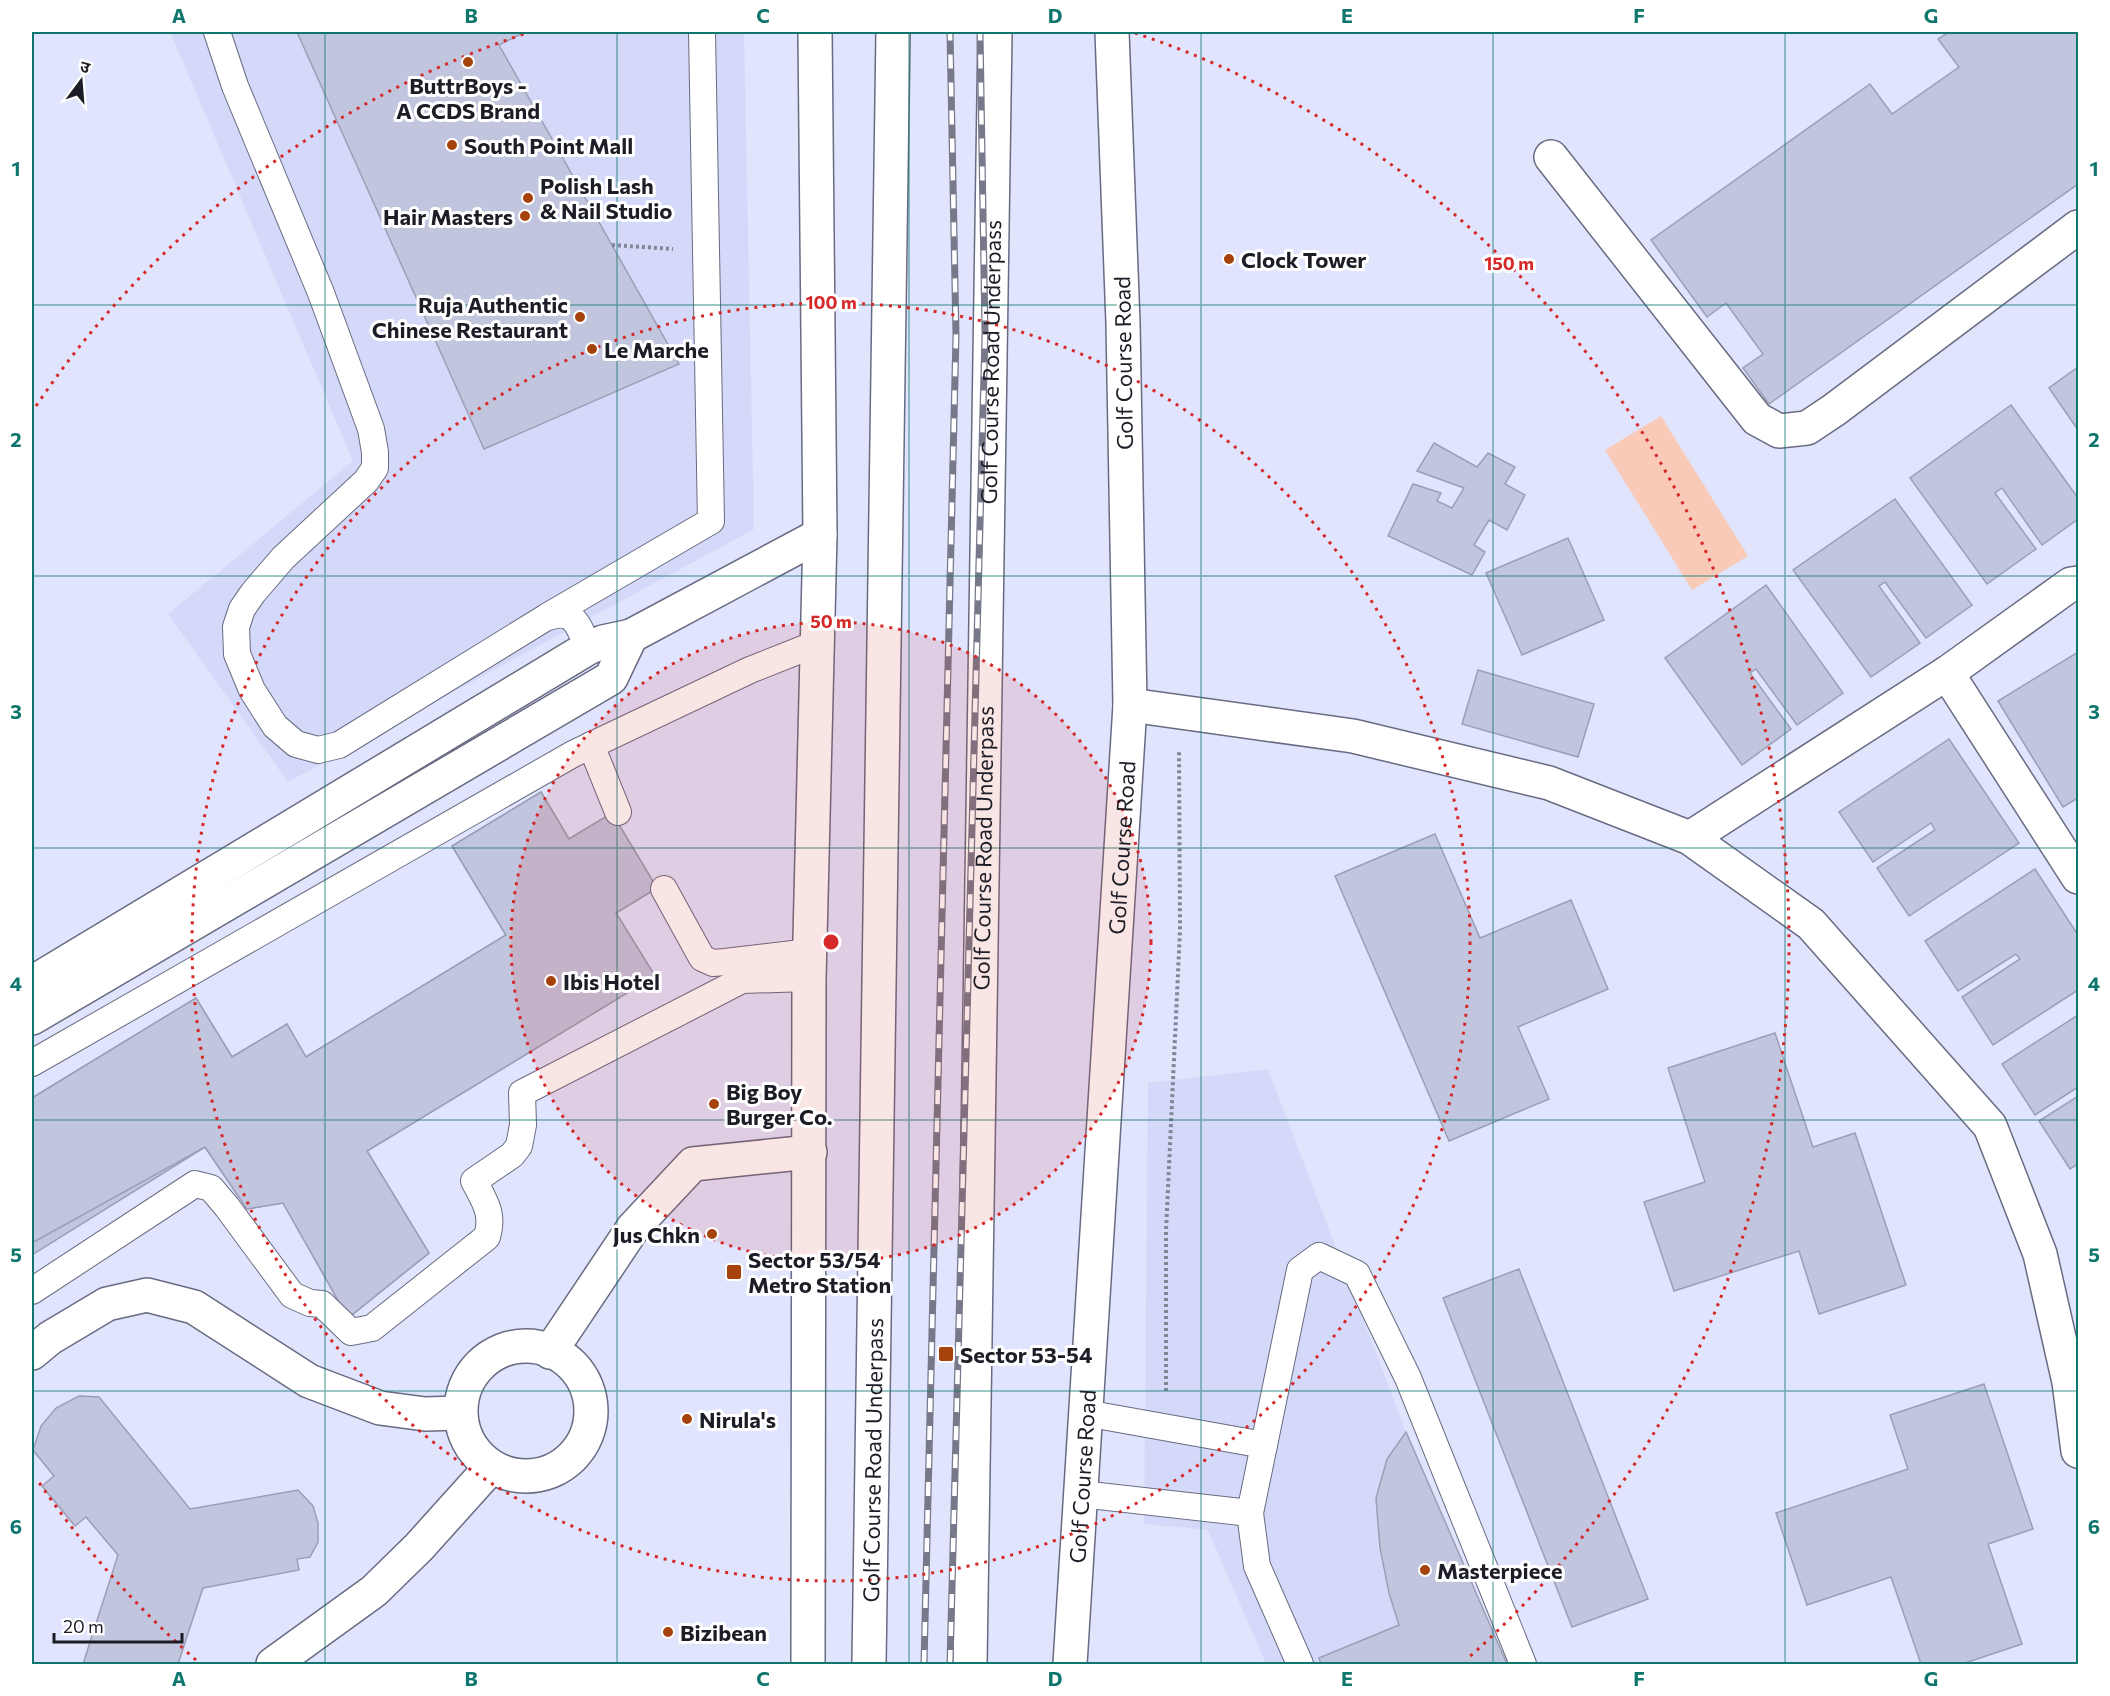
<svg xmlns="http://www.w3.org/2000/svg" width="2110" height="1696" font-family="Commissioner,'Noto Sans Devanagari',sans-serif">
<rect width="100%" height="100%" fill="#e0e4fd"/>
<g fill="#d5d9f9">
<path d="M170,32H744L754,529L288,782L168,614L353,461Z"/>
<path d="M1268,1069L1406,1432L1507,1664H1266L1208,1530L1144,1524L1148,1083Z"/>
</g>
<path fill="#f8cab7" d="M1661,416L1748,556L1692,590L1605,450Z"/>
<g fill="#c2c5de" stroke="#9b9fb6" stroke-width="1.5">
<path d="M297,32H525L499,45L679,364L484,449Z"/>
<path d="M1949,32H2078V184L1769,404L1743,368L1763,354L1726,303L1707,317L1651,240L1870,84L1892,114L1959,67L1938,39Z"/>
<path d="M2078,367V430L2049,388Z"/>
<path d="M2011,405L2078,498V519L2042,545L2002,488L1995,493L2036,549L1987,584L1910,478Z"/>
<path d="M1434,443L1477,467L1488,453L1515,467L1505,484L1525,495L1507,530L1489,520L1474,545L1485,552L1472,575L1388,536L1413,484L1441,493L1437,501L1452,508L1464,488L1417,471Z"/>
<path d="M1895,499L1972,605L1926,638L1885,582L1879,586L1920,643L1871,677L1793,570Z"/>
<path d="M1568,538L1604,620L1522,655L1486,573Z"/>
<path d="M1766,585L1843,693L1797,725L1756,669L1750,673L1791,729L1742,765L1665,658Z"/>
<path d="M2078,652V798L2063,807L1998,701Z"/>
<path d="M1478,670L1594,704L1578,757L1462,724Z"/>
<path d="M1949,739L2019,843L1909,916L1877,868L1935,830L1931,823L1873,862L1839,812Z"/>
<path d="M541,792L569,839L612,813L657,888L616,913L655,976L367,1151L429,1253L348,1318L283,1203L247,1209L205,1147L32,1255V1098L196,998L232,1057L287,1024L306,1057L506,935L452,846Z"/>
<path d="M541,792L569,839L612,813L657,888L616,913L655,976L367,1151L429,1253L348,1318L283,1203L247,1209L205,1147L32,1243V1098L196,998L232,1057L287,1024L306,1057L506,935L452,846Z"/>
<path d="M1435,834L1480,938L1571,900L1608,989L1518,1027L1549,1099L1449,1141L1335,876Z"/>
<path d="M2035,869L2078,935V990L1993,1045L1962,997L2020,959L2016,954L1958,991L1925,941Z"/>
<path d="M2078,1015V1087L2035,1115L2002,1064Z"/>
<path d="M1775,1033L1813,1147L1855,1133L1906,1285L1819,1314L1799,1251L1674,1291L1644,1202L1705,1182L1668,1068Z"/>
<path d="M2078,1096V1164L2070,1169L2039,1121Z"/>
<path d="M1519,1269L1648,1599L1572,1627L1443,1298Z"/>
<path d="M1984,1384L2033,1529L1988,1544L2022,1644L1962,1664H1921L1891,1577L1807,1605L1776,1513L1908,1469L1890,1415Z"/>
<path d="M79,1396L99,1397L190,1509L298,1490L313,1506L318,1523V1542L310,1557L297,1559L299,1570L203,1588L178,1664H83L118,1555L86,1517L75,1526L42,1486L54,1476L33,1450L41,1426L56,1408Z"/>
<path d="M1406,1432L1507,1664H1321L1319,1658L1399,1625L1389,1593L1380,1548L1376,1498L1387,1459Z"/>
</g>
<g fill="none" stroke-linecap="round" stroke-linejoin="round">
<defs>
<g id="lane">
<path d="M217,32L235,86L321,293L371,429L375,452V468L366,481L283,558L253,593L242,609L236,627L237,654L252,690L275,726L296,744L318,750L339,745L545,618C575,607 578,625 588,648"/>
<path d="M548,616L711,521L702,32"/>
<path d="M591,745L618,812"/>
<path d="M664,889L702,958L713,963L725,962L810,952"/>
<path d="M32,1063L573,754L750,670L818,643"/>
<path d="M32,1291L195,1184L211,1188L227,1207L292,1295L310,1303L322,1304L351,1332L372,1328L487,1237C494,1214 485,1202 474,1181L512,1155L519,1146L523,1125L522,1093L742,980L809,978"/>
<path d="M1085,1413L1264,1445"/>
<path d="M1081,1494L1250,1513"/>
<path d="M1300,1664L1257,1566L1250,1513L1300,1270L1319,1256L1357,1274L1408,1378L1523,1664"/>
</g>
<g id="street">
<path d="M1551,157L1757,419L1779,431L1807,428L1834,410L2078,227"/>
<path d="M1947,673L2078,877"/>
<path d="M1130,705L1353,736L1549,783L1690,838L1811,924L1990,1126L2040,1254L2069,1382L2078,1451"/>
<path d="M1690,838L1947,673L2071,584L2078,583"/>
<path d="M32,983L588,648L603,642L631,636L820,535"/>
<path d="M32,1018L611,678L631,636"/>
<circle cx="526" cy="1411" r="65"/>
<path d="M550,1352L633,1228L693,1164L810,1152"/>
<path d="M32,1353L50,1338L107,1304L147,1295L194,1307L309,1381L380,1408L425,1414L460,1413"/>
<path d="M273,1664L374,1591L419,1547L491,1467"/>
</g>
<g id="secondary">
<path d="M808,1664L809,978L820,535L815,32"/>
<path id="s1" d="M869,1664L893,32"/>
<path id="s2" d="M970,1664L995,32"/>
<path id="s3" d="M1070,1664L1130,705L1123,323L1112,32"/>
</g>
</defs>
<use href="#lane" stroke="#686b81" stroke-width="28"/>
<use href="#street" stroke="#686b81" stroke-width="36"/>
<use href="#secondary" stroke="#686b81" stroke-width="36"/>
<g stroke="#838697" stroke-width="4" stroke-dasharray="3 3" stroke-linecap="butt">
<path d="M612,245L673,249"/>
<path d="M1166,1391V1231L1180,930L1179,751"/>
</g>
<use href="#lane" stroke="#fff" stroke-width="26"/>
<use href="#street" stroke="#fff" stroke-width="33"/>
<use href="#secondary" stroke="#fff" stroke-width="33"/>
<defs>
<g id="rail">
<path d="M924,1664L956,335L950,32"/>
<path d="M950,1664L985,334L980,32"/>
</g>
</defs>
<use href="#rail" stroke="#77798a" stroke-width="7"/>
<use href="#rail" stroke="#fff" stroke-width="4.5" stroke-dasharray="14" stroke-linecap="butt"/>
</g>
<path fill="none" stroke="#0f766e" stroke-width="1.5" stroke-opacity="0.55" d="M325,32V1664M617,32V1664M909,32V1664M1201,32V1664M1493,32V1664M1785,32V1664M32,305H2078M32,576H2078M32,848H2078M32,1120H2078M32,1391H2078"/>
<circle cx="831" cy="942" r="320" fill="#d62828" fill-opacity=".12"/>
<g fill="none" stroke="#d62828" stroke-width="3" stroke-dasharray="3 6">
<circle cx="831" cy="942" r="320"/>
<circle cx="831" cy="942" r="639"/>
<path d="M196 1660A959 959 0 0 1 36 1478M36 406A959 959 0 0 1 527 33M1135 33A959 959 0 0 1 1466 1660"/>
</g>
<g fill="#a6420b" stroke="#fff" stroke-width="2">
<circle cx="468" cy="62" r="6"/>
<circle cx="452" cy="145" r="6"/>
<circle cx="528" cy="198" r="6"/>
<circle cx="525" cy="216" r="6"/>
<circle cx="1229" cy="259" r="6"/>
<circle cx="580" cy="317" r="6"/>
<circle cx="592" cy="349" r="6"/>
<circle cx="551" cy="981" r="6"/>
<circle cx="714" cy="1104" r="6"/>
<circle cx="712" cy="1234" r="6"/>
<rect x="726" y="1264" width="16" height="16" rx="3"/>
<rect x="938" y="1346" width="16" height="16" rx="3"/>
<circle cx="687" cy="1419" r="6"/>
<circle cx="1425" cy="1570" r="6"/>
<circle cx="668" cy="1632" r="6"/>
</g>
<g text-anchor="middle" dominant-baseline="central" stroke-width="6" stroke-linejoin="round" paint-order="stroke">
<g font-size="22" font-weight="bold" fill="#1c1d26" stroke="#fff" text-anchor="start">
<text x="468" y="85" text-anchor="middle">ButtrBoys -<tspan x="468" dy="25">A CCDS Brand</tspan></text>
<text x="464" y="145">South Point Mall</text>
<text x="540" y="185">Polish Lash<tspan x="540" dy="25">&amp; Nail Studio</tspan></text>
<text x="513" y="216" text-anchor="end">Hair Masters</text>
<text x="1241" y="259">Clock Tower</text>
<text x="568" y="304" text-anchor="end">Ruja Authentic<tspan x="568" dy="25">Chinese Restaurant</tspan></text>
<text x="604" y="349">Le Marche</text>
<text x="563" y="981">Ibis Hotel</text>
<text x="726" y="1091">Big Boy<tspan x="726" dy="25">Burger Co.</tspan></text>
<text x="700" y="1234" text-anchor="end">Jus Chkn</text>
<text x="748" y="1259">Sector 53/54<tspan x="748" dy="25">Metro Station</tspan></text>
<text x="960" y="1354">Sector 53-54</text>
<text x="699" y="1419">Nirula's</text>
<text x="1437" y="1570">Masterpiece</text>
<text x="680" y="1632">Bizibean</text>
</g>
<g font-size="22" fill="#1c1d26" stroke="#fff">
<text stroke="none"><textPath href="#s2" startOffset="1302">Golf Course Road Underpass</textPath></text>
<text transform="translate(1123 363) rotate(-91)">Golf Course Road</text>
<text stroke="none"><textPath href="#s2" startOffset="816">Golf Course Road Underpass</textPath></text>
<text stroke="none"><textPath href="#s3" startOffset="818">Golf Course Road</textPath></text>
<text stroke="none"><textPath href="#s1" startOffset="204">Golf Course Road Underpass</textPath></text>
<text stroke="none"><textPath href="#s3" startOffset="188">Golf Course Road</textPath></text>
</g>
</g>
<circle cx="831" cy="942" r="9" fill="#d62828" stroke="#fff" stroke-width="3"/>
<g font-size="18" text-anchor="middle" font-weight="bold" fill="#d62828" stroke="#fff" stroke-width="6" stroke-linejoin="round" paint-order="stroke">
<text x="1509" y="270">150 m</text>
<text x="831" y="309">100 m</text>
<text x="831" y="628">50 m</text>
</g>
<rect width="2110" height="1696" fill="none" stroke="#ffffff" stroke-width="66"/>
<g transform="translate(81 81) rotate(16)" stroke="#ffffff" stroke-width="4.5" paint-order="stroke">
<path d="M0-4.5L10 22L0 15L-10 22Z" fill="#1c1d26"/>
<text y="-9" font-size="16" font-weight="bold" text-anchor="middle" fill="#1c1d26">उ</text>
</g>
<path d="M54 1633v9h128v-9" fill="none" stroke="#1c1d26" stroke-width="3"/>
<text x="63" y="1633" font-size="18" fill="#1c1d26" stroke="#ffffff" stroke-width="4.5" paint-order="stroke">20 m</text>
<rect x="33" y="33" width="2044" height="1630" fill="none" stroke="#0f766e" stroke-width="2"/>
<g font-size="20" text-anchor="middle" font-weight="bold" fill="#0f766e">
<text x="179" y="23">A</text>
<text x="471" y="23">B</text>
<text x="763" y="23">C</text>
<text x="1055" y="23">D</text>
<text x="1347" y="23">E</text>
<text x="1639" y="23">F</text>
<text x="1931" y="23">G</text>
<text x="16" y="176">1</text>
<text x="2094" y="176">1</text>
<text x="16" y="447">2</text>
<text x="2094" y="447">2</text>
<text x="16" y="719">3</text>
<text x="2094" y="719">3</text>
<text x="16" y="991">4</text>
<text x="2094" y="991">4</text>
<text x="16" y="1262">5</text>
<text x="2094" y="1262">5</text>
<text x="16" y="1534">6</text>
<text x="2094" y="1534">6</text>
<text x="179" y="1686">A</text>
<text x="471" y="1686">B</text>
<text x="763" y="1686">C</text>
<text x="1055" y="1686">D</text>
<text x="1347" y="1686">E</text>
<text x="1639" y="1686">F</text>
<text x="1931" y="1686">G</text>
</g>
</svg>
